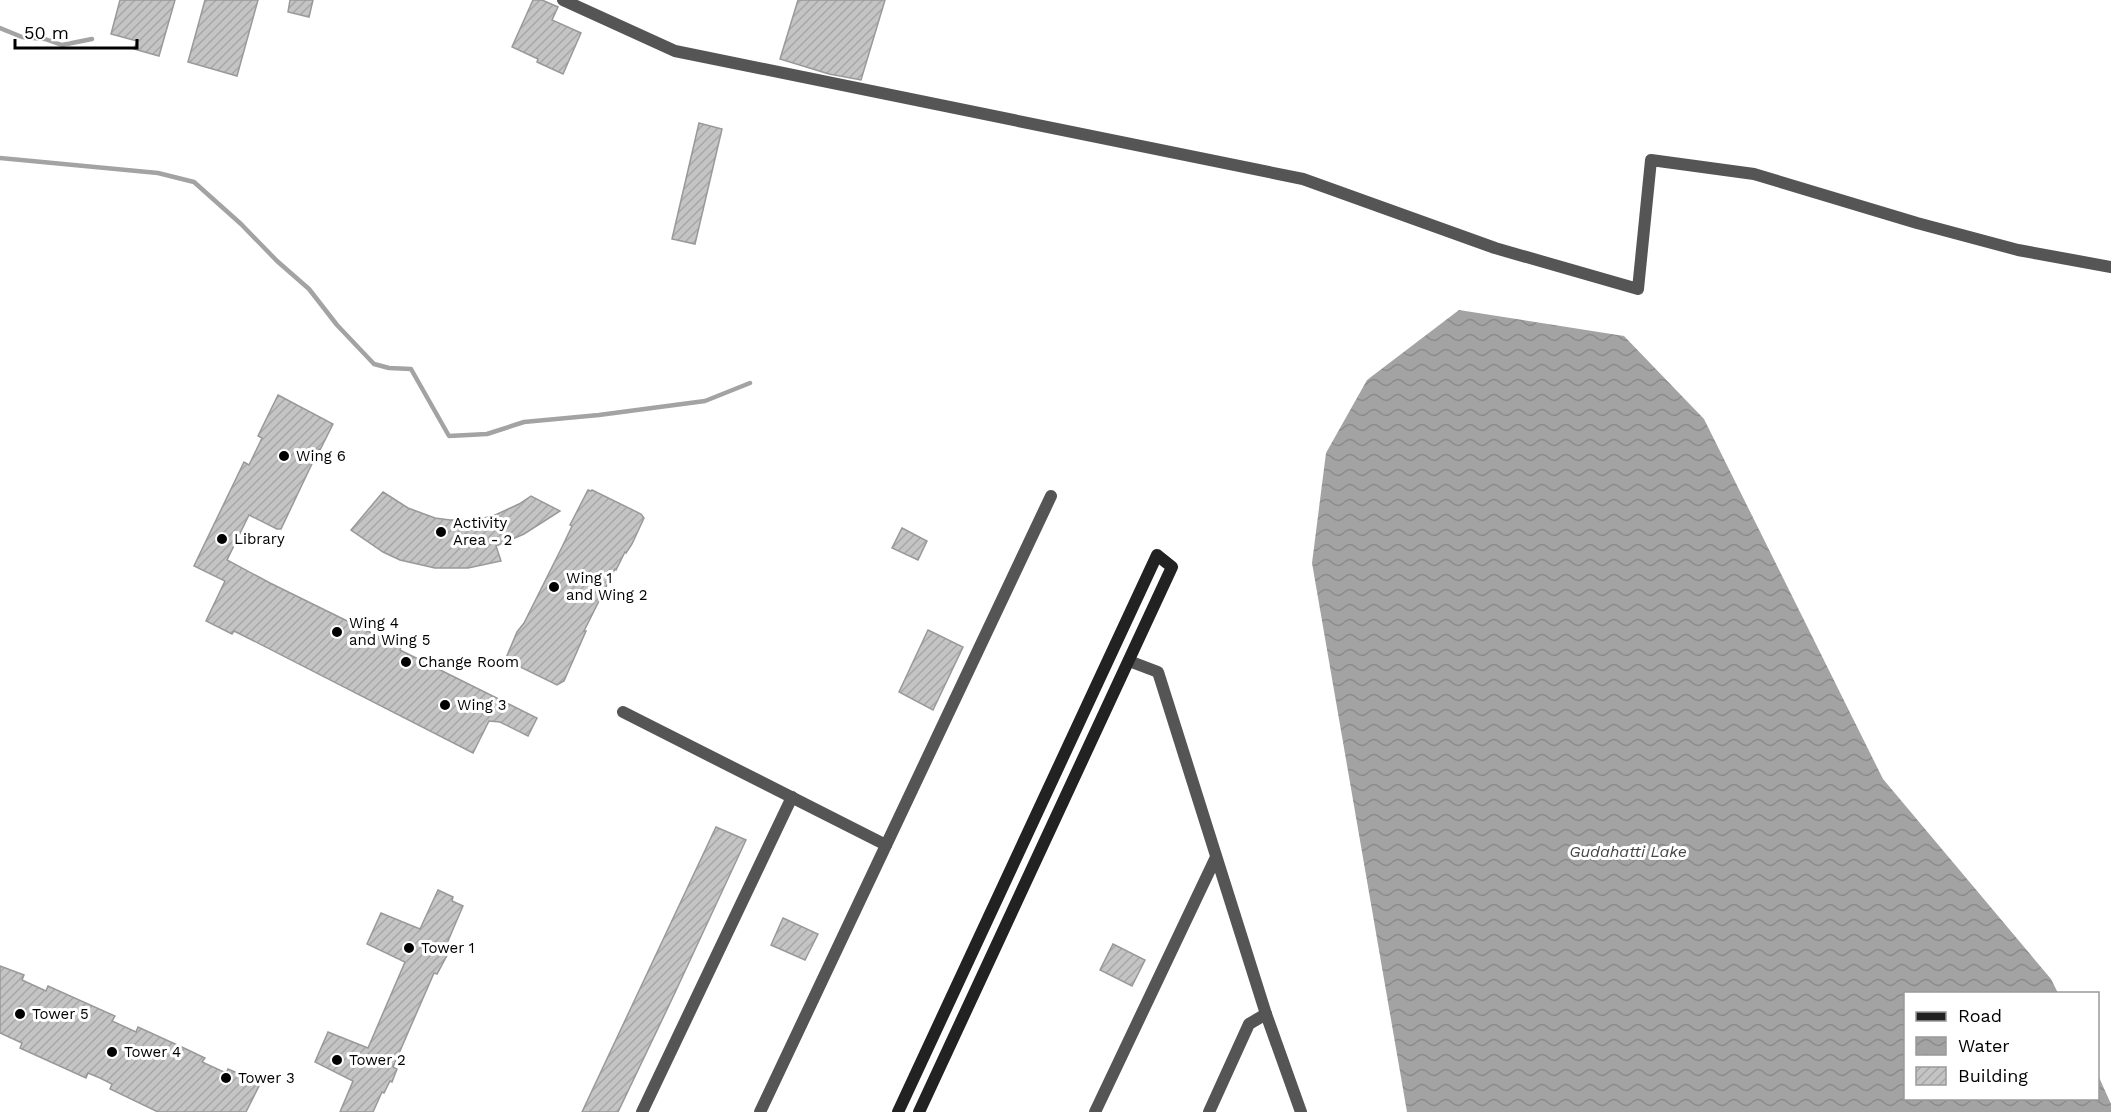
<svg xmlns="http://www.w3.org/2000/svg" width="2111" height="1112" font-family="'Work Sans',sans-serif">
<defs>
<pattern id="water-waves" width="16" height="10" patternUnits="userSpaceOnUse" patternTransform="scale(1.5)"><rect width="16" height="10" fill="#a3a3a3"/><path d="M0 5q4-4 8 0t8 0" fill="none" stroke="#8b8b8b"/></pattern>
<pattern id="building-hatch" width="6" height="6" patternUnits="userSpaceOnUse" patternTransform="scale(1.5)"><rect width="6" height="6" fill="#c4c4c4"/><path d="M-1 1l2-2M0 6l6-6M5 7l2-2" fill="none" stroke="#a7a7a7"/></pattern>
</defs>
<rect width="100%" height="100%" fill="#fff"/>
<path fill="url(#water-waves)" d="M1459,310L1624,336L1704,419L1883,779L2051,979L2058,993L1906,994V1098H2098V1075L2111,1104V1112H1407L1312,563L1326,453L1367,380Z"/>
<g fill="none" stroke-linecap="round" stroke-linejoin="round">
<g stroke="#a3a3a3" stroke-width="4.5">
<path d="M0,28L22,37L45,39L62,45L92,39"/>
<path d="M0,158L158,173L194,182L241,224L277,261L309,289L337,325L374,364L389,368L411,369L449,436L487,434L524,422L599,415L705,401L750,383"/>
</g>
</g>
<g fill="url(#building-hatch)" stroke="#999" stroke-width="1.5">
<path d="M120,0H175L159,56L134,49L137,41L111,34Z"/>
<path d="M205,0H258L237,76L188,62Z"/>
<path d="M290,0H313L309,17L288,12Z"/>
<path d="M533,0H542L558,7L552,20L581,33L563,74L537,62L538,59L512,47Z"/>
<path d="M798,0H885L861,80L829,74L780,59Z"/>
<path d="M699,123L722,129L695,244L672,239Z"/>
<path d="M278,395L333,424L320,450L319,449L281,529H277L249,515L227,560L270,583L396,645L401,647L400,650L537,718L528,736L500,722L489,721L473,753L252,640L234,631L232,634L206,621L225,581L194,566L244,462L249,465L262,438L258,436Z"/>
<path d="M588,490L591,491L592,490L641,514L644,518L632,544L626,553L625,552L616,570L615,569L584,631H586L564,681L557,685L508,661L506,658L517,632L524,623L562,547L572,526L570,525Z"/>
<path d="M383,492L408,508L435,518L450,520L479,519L493,516L519,504L531,496L560,511L524,534L496,546L501,561L468,568H435L400,560L383,552L351,530Z"/>
<path d="M902,528L927,541L918,560L892,548Z"/>
<path d="M928,630L963,647L933,710L899,692Z"/>
<path d="M716,827L746,840L672,999L618,1112H582Z"/>
<path d="M438,890L453,897L452,901L463,906L445,948L450,950L437,974L434,973L393,1067L397,1069L392,1082L390,1081L384,1093L382,1092L373,1112H340L353,1081L315,1062L328,1032L368,1048L405,962L367,944L381,913L420,929Z"/>
<path d="M783,918L818,934L805,960L771,945Z"/>
<path d="M1113,944L1145,960L1132,986L1100,970Z"/>
<path d="M0,966L24,975L22,980L46,991L48,986L115,1016L112,1021L136,1032L138,1027L186,1049L205,1058L202,1062L226,1073L228,1069L258,1082L257,1085L259,1086L246,1112H158L110,1089L112,1084L100,1078L88,1073L86,1078L20,1048L22,1043L0,1033Z"/>
</g>
<g fill="none" stroke-linecap="round" stroke-linejoin="round">
<g stroke="#555" stroke-width="12">
<path d="M563,0L675,51L1303,179L1495,248L1638,289L1651,160L1754,174L1917,223L2018,250L2111,267"/>
<path d="M1129,661L1158,672L1266,1014L1301,1112"/>
<path d="M623,712L886,845"/>
<path d="M642,1112L792,797"/>
<path d="M760,1112L1051,496"/>
<path d="M1095,1112L1216,857"/>
<path d="M1209,1112L1249,1024L1266,1014"/>
</g>
<path stroke="#222" stroke-width="12" d="M898,1112L1157,555L1172,567L919,1112"/>
</g>
<g fill="#000" stroke="#fff" stroke-width="2">
<circle cx="284" cy="456" r="6"/>
<circle cx="441" cy="532" r="6"/>
<circle cx="222" cy="539" r="6"/>
<circle cx="554" cy="587" r="6"/>
<circle cx="337" cy="632" r="6"/>
<circle cx="406" cy="662" r="6"/>
<circle cx="445" cy="705" r="6"/>
<circle cx="409" cy="948" r="6"/>
<circle cx="20" cy="1014" r="6"/>
<circle cx="112" cy="1052" r="6"/>
<circle cx="337" cy="1060" r="6"/>
<circle cx="226" cy="1078" r="6"/>
</g>
<g text-anchor="middle" dominant-baseline="central" stroke-width="6" stroke-linejoin="round" paint-order="stroke">
<g font-size="15" fill="#000" stroke="#fff" text-anchor="start">
<text x="296" y="456">Wing 6</text>
<text x="453" y="523">Activity<tspan x="453" dy="17">Area - 2</tspan></text>
<text x="234" y="539">Library</text>
<text x="566" y="578">Wing 1<tspan x="566" dy="17">and Wing 2</tspan></text>
<text x="349" y="623">Wing 4<tspan x="349" dy="17">and Wing 5</tspan></text>
<text x="418" y="662">Change Room</text>
<text x="457" y="705">Wing 3</text>
<text x="421" y="948">Tower 1</text>
<text x="32" y="1014">Tower 5</text>
<text x="124" y="1052">Tower 4</text>
<text x="349" y="1060">Tower 2</text>
<text x="238" y="1078">Tower 3</text>
</g>
<g font-size="16" font-style="italic" fill="#444" stroke="#fff">
<text x="1628" y="851">Gudahatti Lake</text>
</g>
</g>
<rect x="1904" y="992" width="195" height="108" fill="#ffffff" stroke="#999999" stroke-width="1.5"/>
<rect x="1916" y="1012" width="30" height="9" fill="#222222" stroke="#999999" stroke-width="1.5"/>
<text x="1958" y="1022" font-size="18" fill="#000000">Road</text>
<rect x="1916" y="1037" width="30" height="18" fill="url(#water-waves)" stroke="#999999" stroke-width="1.5"/>
<text x="1958" y="1052" font-size="18" fill="#000000">Water</text>
<rect x="1916" y="1067" width="30" height="18" fill="url(#building-hatch)" stroke="#999999" stroke-width="1.5"/>
<text x="1958" y="1082" font-size="18" fill="#000000">Building</text>
<path d="M15 39v9h122v-9" fill="none" stroke="#000000" stroke-width="3"/>
<text x="24" y="39" font-size="18" fill="#000000" stroke="#ffffff" stroke-width="4.5" paint-order="stroke">50 m</text>
</svg>
